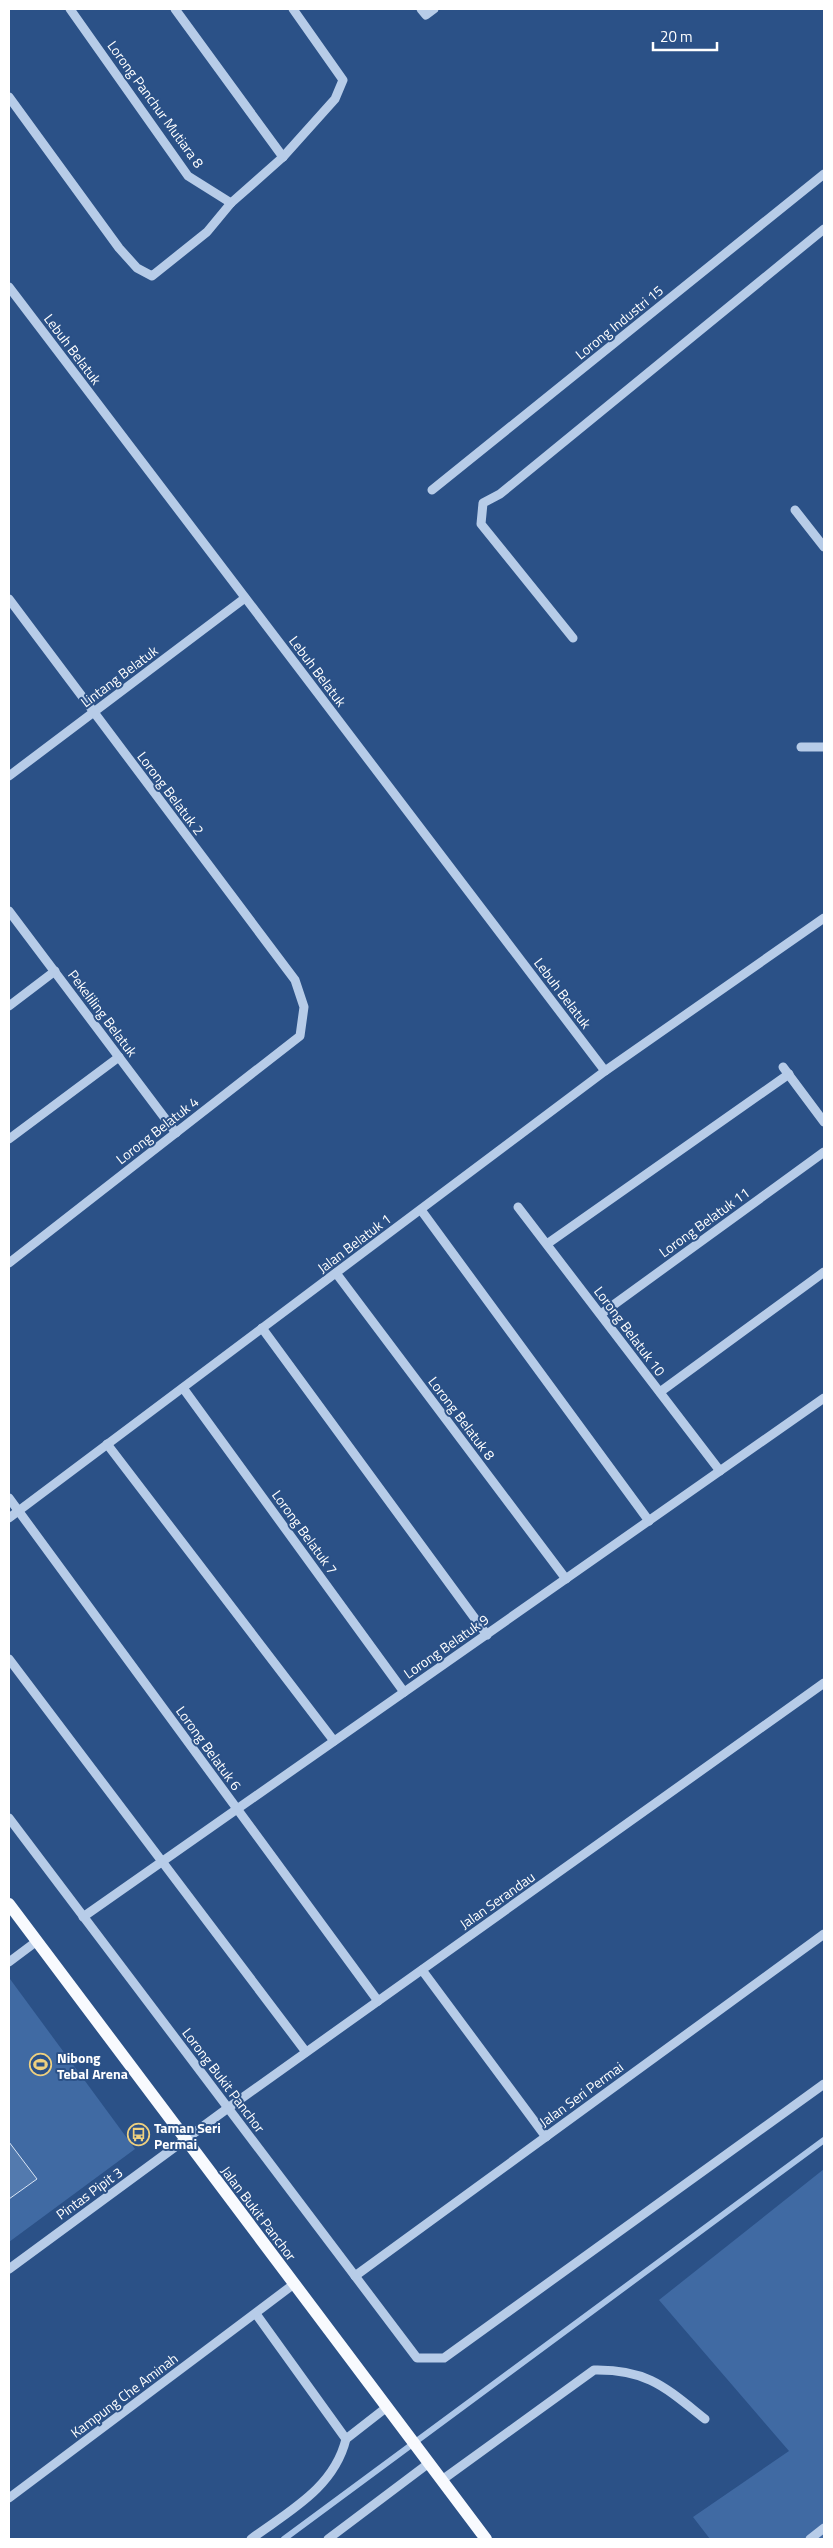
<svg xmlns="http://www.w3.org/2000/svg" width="833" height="2548" font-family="'Titillium Web',sans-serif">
<rect width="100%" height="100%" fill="#2b5187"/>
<g fill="#406aa3">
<path d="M10,1979L135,2149L9,2242V1980Z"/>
<path d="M824,2169V2539H710L693,2517L789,2451L659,2300Z"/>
</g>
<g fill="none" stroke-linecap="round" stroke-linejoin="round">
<path stroke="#acc6e8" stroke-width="6" d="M284,2539L824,2140"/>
</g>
<path fill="#537aae" stroke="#dae6f6" d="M9,2142L37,2179L9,2199Z"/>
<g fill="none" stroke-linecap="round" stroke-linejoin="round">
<g stroke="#b7cce8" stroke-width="9">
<path d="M70,9L188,176L231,203"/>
<path d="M175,9L283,157"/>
<path d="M421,9L426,15L434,9"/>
<path d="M9,97L119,248L137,268L152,276L207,232L231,203L283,157L335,99L343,80L293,9"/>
<path d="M9,287L605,1071"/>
<path d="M432,490L824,174"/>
<path d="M795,510L824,547"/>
<path d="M9,599L295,980L304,1007L300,1036L9,1263"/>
<path d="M573,638L481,524L483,503L500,494L824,229"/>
<path d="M801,747H824"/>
<path d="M9,776L245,598"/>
<path d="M9,911L176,1133"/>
<path d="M9,1006L55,971"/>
<path d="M783,1067L824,1122"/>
<path d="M9,1139L119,1057"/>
<path d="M518,1207L720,1471"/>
<path d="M421,1210L649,1521"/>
<path d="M547,1244L789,1074"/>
<path d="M336,1273L566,1579"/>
<path d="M601,1314L824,1152"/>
<path d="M262,1328L487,1635"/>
<path d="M183,1388L404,1692"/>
<path d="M660,1392L824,1272"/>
<path d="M107,1444L334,1741"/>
<path d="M9,1498L378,2001"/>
<path d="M9,1518L605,1071L824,918"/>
<path d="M9,1659L306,2052"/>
<path d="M9,1818L417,2358H444L824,2084"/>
<path d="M83,1917L824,1398"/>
<path d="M9,1962L37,1941"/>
<path d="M422,1970L546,2137"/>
<path d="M9,2269L228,2108L824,1683"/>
<path d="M355,2276L824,1934"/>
<path d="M346,2439L387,2407"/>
<path d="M442,2480L594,2370C647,2369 665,2387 705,2419"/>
<path d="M9,2498L294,2284"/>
<path d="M251,2539C289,2511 334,2488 346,2439L256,2314"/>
<path d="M328,2539L429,2463"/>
<path d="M810,2539L824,2528"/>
</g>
<path stroke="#f8fafe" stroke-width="12" d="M9,1904L486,2539"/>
</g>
<defs>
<symbol id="stadium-ring" viewBox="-11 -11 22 22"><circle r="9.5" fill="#2b5187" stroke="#eed07f" stroke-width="1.5"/><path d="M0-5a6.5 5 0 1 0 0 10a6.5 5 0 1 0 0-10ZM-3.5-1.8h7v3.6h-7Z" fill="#eed07f"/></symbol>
<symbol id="bus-ring" viewBox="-11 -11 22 22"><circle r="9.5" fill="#2b5187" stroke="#eed07f" stroke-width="1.5"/><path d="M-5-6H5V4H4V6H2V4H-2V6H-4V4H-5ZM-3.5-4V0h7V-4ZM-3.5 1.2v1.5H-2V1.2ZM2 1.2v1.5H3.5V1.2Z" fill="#eed07f"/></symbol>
</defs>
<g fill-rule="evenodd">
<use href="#stadium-ring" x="28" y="2052" width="25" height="25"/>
<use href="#bus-ring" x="126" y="2122" width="25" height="25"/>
</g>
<g text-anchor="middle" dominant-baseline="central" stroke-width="4" stroke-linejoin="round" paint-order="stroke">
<g font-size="14" fill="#fff" stroke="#2b5187">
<text transform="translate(156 104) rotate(54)">Lorong Panchur Mutiara 8</text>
<text transform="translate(619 322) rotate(-39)">Lorong Industri 15</text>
<text transform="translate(73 349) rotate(53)">Lebuh Belatuk</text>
<text transform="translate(318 671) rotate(53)">Lebuh Belatuk</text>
<text transform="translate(119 676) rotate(-37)">Lintang Belatuk</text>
<text transform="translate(171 793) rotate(53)">Lorong Belatuk 2</text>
<text transform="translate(563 993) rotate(53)">Lebuh Belatuk</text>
<text transform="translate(103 1013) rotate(53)">Pekeliling Belatuk</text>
<text transform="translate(157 1130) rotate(-38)">Lorong Belatuk 4</text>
<text transform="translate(704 1222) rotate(-36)">Lorong Belatuk 11</text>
<text transform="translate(354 1243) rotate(-37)">Jalan Belatuk 1</text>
<text transform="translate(630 1331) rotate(53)">Lorong Belatuk 10</text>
<text transform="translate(462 1418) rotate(53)">Lorong Belatuk 8</text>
<text transform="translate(305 1532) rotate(54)">Lorong Belatuk 7</text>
<text transform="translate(446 1646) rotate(-35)">Lorong Belatuk 9</text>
<text transform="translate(209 1748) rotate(54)">Lorong Belatuk 6</text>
<text transform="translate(497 1900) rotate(-35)">Jalan Serandau</text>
<text transform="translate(224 2080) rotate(53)">Lorong Bukit Panchor</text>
<text transform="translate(581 2094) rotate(-36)">Jalan Seri Permai</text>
<text transform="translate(89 2193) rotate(-36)">Pintas Pipit 3</text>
<text transform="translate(259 2213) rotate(53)">Jalan Bukit Panchor</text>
<text transform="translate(124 2395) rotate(-37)">Kampung Che Aminah</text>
</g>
<g font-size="14" font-weight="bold" fill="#fff" stroke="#2b5187" text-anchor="start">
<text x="57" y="2057">Nibong<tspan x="57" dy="16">Tebal Arena</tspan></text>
<text x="154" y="2127">Taman Seri<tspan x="154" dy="16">Permai</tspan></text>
</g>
</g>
<rect width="833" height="2548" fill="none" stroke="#ffffff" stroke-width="20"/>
<path d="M653 42v8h64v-8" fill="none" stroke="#ffffff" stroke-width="2.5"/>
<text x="660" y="42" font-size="15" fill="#ffffff" stroke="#2b5187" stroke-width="4" paint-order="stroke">20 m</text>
</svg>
